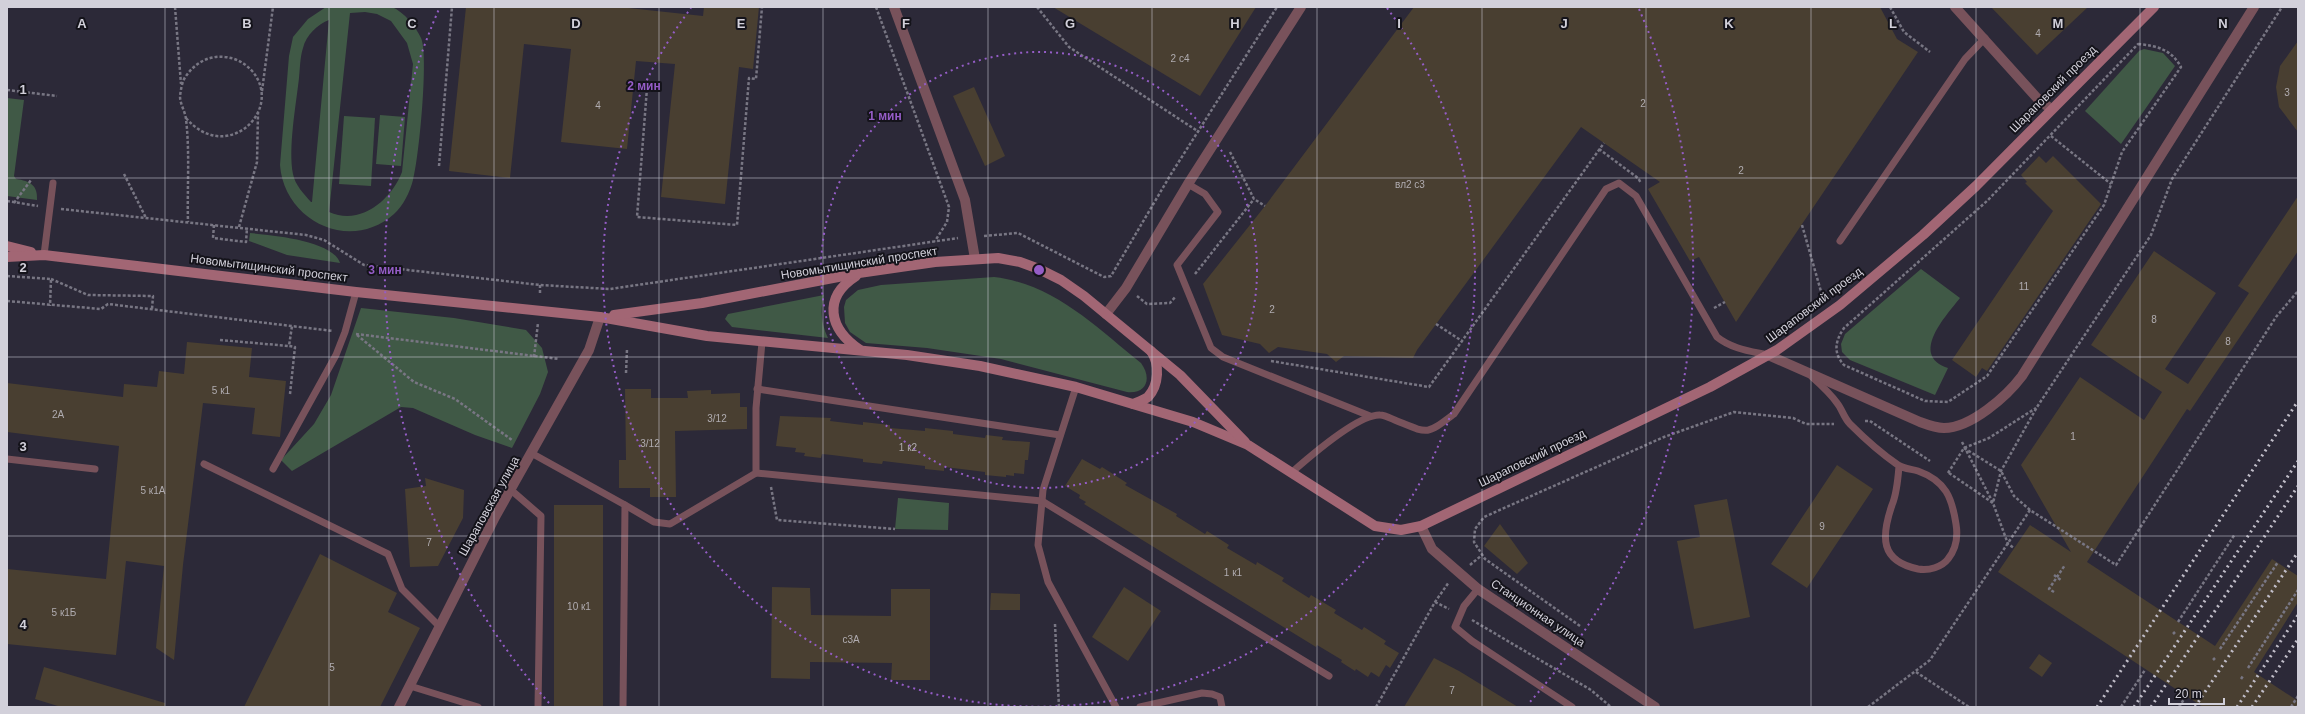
<svg xmlns="http://www.w3.org/2000/svg" width="2305" height="714" font-family="Helvetica,sans-serif">
<rect width="100%" height="100%" fill="#2c2938"/>
<g fill="#405946" fill-rule="evenodd">
<path d="M326,7C337,7 385,4 392,7C404,12 416,27 421,38C429,55 419,159 413,180C410,192 403,206 394,214C350,253 284,221 280,165L289,56L293,37L308,19ZM365,12L377,14L391,21L407,43L413,64L402,172C391,200 361,226 329,212L350,13ZM329,20L312,202H311C304,194 295,185 293,174C288,148 296,105 299,78C300,69 300,57 303,48C306,35 318,24 329,20Z"/>
<path d="M2144,49L2163,53L2175,66L2121,144L2085,111L2139,51Z"/>
<path d="M7,98L24,100L14,176L16,179C30,181 38,185 37,200L7,196Z"/>
<path d="M380,115L405,117L401,166L376,164Z"/>
<path d="M344,116L375,118L371,186L339,184Z"/>
<path d="M250,233C270,235 333,240 340,263L287,255L249,241Z"/>
<path d="M1921,269L1960,298C1946,316 1909,355 1948,368L1935,395L1850,360L1842,352L1841,344L1845,334Z"/>
<path d="M994,277C1054,284 1096,327 1141,363C1152,378 1147,394 1127,392L1001,359L927,348L866,343L850,332L845,323L844,307L846,300L858,290L881,285Z"/>
<path d="M824,295C820,310 821,324 828,338L732,327L725,319L728,314Z"/>
<path d="M361,308L454,318L526,330L542,348L548,372L540,394L512,448L475,435L413,408L401,407L292,471L281,460L314,424L331,395Z"/>
<path d="M898,498L949,503L948,530L895,529Z"/>
</g>
<g fill="#493f31">
<path d="M466,7H619L703,16L704,7H759L753,69L739,67L725,204L661,197L675,64L636,61L627,149L561,142L571,49L524,44L510,178L449,171Z"/>
<path d="M1053,7H1256L1200,96Z"/>
<path d="M1414,7H1880L1897,39L1918,52L1736,322L1699,257L1690,261L1648,189L1660,182L1581,127L1417,350L1413,358L1344,356L1336,362L1327,354L1278,347L1269,353L1260,344L1222,335L1203,284L1265,206Z"/>
<path d="M1991,7H2088L2037,55Z"/>
<path d="M2298,41V132L2279,107L2276,87L2280,66Z"/>
<path d="M974,87L1005,156L985,166L953,96Z"/>
<path d="M2039,156L2046,163L2053,156L2101,204L1987,371L1982,368L1976,377L1952,360L2053,211L2025,183L2027,182L2021,175Z"/>
<path d="M2298,196V251L2190,411L2187,409L2087,562L2215,646L2272,559L2298,576V602L2254,672L2298,701V707H2203L1998,572L2030,525L2071,552L2021,465L2080,377L2144,420L2162,392L2091,345L2154,251L2216,293L2165,369L2188,384L2249,293L2238,286Z"/>
<path d="M187,342L252,348L249,377L286,381L280,437L252,434L255,408L203,403L183,565L174,660L156,648L164,566L126,561L116,655L7,644V569L106,579L119,446L7,432V383L123,397L124,384L157,387L159,371L184,374Z"/>
<path d="M625,389H651V398H688L687,391L711,390V394L740,393V407H747V429L675,431L676,497H650V488H619V460H626Z"/>
<path d="M780,416L831,418L830,421L863,425V422L890,425V428L925,431V428L953,431V434L985,438L986,435L1003,437L1002,440L1030,442L1028,460H1025L1024,474L1014,473V476L1006,475V477L985,475V472L953,468L944,467V471L925,469V466L883,461L882,464L863,462V459L832,455L822,454L821,458L804,456L805,453L795,452L796,448L776,446Z"/>
<path d="M1082,459L1100,469L1102,467L1127,483L1125,485L1177,514L1176,516L1205,534L1207,531L1229,545L1227,548L1256,565L1257,562L1284,578L1282,581L1309,598L1311,595L1336,610L1334,613L1362,630L1364,627L1386,641L1384,644L1399,653L1390,668L1386,665L1379,677L1371,672L1368,677L1356,669L1355,671L1341,662L1342,660L1317,645L1316,647L1084,504L1086,502L1079,498L1080,495L1065,486Z"/>
<path d="M1837,465L1873,489L1807,588L1771,564Z"/>
<path d="M425,478L464,490L463,518L438,566L410,567L405,489L426,486Z"/>
<path d="M1727,499L1750,617L1694,629L1677,541L1700,537L1694,505Z"/>
<rect x="554" y="505" width="49" height="202"/>
<path d="M1500,524L1528,563L1517,574L1484,546Z"/>
<path d="M320,554L397,593L388,612L420,628L380,707H244Z"/>
<path d="M772,587L810,588L811,615L891,616V589H930V680H891L892,663L810,662V679L771,678Z"/>
<path d="M1124,587L1161,611L1128,661L1092,637Z"/>
<path d="M991,593L1020,594V610H990Z"/>
<path d="M2039,654L2052,663L2042,677L2029,668Z"/>
<path d="M1434,658L1459,671L1518,707H1404Z"/>
<path d="M44,667L165,703V707H61L35,699Z"/>
</g>
<g fill="none" stroke-linecap="round" stroke-linejoin="round">
<g stroke="#787683" stroke-width="2.5" stroke-dasharray="3 2" stroke-linecap="butt">
<path d="M175,7L181,84"/>
<path d="M876,7L949,207L947,222L935,241"/>
<path d="M1037,7L1069,47L1199,132"/>
<path d="M1890,7L1904,32L1930,52"/>
<path d="M2138,44C2157,46 2171,49 2181,67L2122,152L2104,205L1987,376L1948,402L1925,401L1844,365C1833,353 1835,341 1844,328L1987,201Z"/>
<path d="M647,88L637,217L737,225L749,78L756,79L762,7"/>
<path d="M7,90L57,96"/>
<path d="M262,91L273,7"/>
<path d="M186,118C226,165 284,111 253,72C245,63 236,58 225,57C209,55 195,63 186,76C182,81 181,89 180,96C180,104 185,111 186,119C190,153 187,189 188,222"/>
<path d="M2051,136L2111,184"/>
<path d="M1599,149L1638,178L1641,183"/>
<path d="M1230,152L1254,199L1265,206"/>
<path d="M439,166L452,7"/>
<path d="M124,174L146,218"/>
<path d="M7,201L38,206"/>
<path d="M14,203L31,180"/>
<path d="M61,209L306,235L324,240L364,265L540,285L610,289L958,238"/>
<path d="M214,225L213,238L246,242L247,228"/>
<path d="M1802,225L1822,295"/>
<path d="M239,227L257,162L258,113"/>
<path d="M984,236L1018,233L1104,277L1111,276L1171,174L1277,7"/>
<path d="M1195,274L1254,199"/>
<path d="M7,276L51,279L50,306"/>
<path d="M51,279L88,295L153,296L152,309"/>
<path d="M540,293V285"/>
<path d="M1137,296L1147,304L1170,303L1176,296"/>
<path d="M7,301L101,309L108,304L333,331"/>
<path d="M1714,308L1725,302"/>
<path d="M1436,324L1462,341"/>
<path d="M356,334L559,359"/>
<path d="M357,335L414,382L455,399L512,440"/>
<path d="M220,340L289,346"/>
<path d="M534,357L538,323"/>
<path d="M1271,361L1429,387L1604,143"/>
<path d="M626,373L627,349"/>
<path d="M290,394L295,347L289,346L292,326"/>
<path d="M1865,421H1870L1930,461"/>
<path d="M1962,442L1993,503L2008,544L2014,548"/>
<path d="M1964,448L2001,471L2014,496L2030,510L2116,565L2276,317L2298,291"/>
<path d="M1948,473L1964,448L1989,438L2036,408"/>
<path d="M1949,473L1993,503L2001,471L2037,407L2151,235L2172,179L2282,7"/>
<path d="M771,487L777,520L895,529"/>
<path d="M1470,565L1482,555"/>
<path d="M2054,575L2061,580"/>
<path d="M2054,592L2049,589L2065,565"/>
<path d="M1435,602L1449,609"/>
<path d="M1472,620L1591,690L1611,707"/>
<path d="M2178,622L2235,534"/>
<path d="M1055,624L1059,707"/>
<path d="M1580,626L1485,559L1474,542L1475,529L1484,517L1664,437L1734,412L1793,418L1806,424H1834"/>
<path d="M2173,634L2175,632"/>
<path d="M2220,649L2278,562"/>
<path d="M2213,660L2215,658"/>
<path d="M2248,668L2298,590"/>
<path d="M1916,672L1969,707"/>
<path d="M2241,679L2243,676"/>
<path d="M1376,707L1435,602L1449,582"/>
<path d="M1868,707L1930,660L2030,510"/>
<path d="M2121,707L2145,670"/>
<path d="M2179,707L2186,696"/>
<path d="M2291,707L2298,696"/>
<path d="M2297,707L2298,706"/>
</g>
<g stroke="#78525b" stroke-width="7">
<path d="M1188,184L1205,194L1218,212L1177,265L1211,348L1223,357L1370,416"/>
<path d="M1840,241L1965,59L1985,38"/>
<path d="M44,255L53,183"/>
<path d="M1812,377C1821,385 1830,393 1837,403C1842,409 1844,418 1850,424C1864,438 1882,454 1898,465C1904,469 1912,469 1918,471C1946,481 1952,498 1956,524C1958,536 1956,549 1948,559C1942,567 1929,571 1918,569C1880,561 1881,537 1892,505C1897,493 1898,479 1899,466"/>
<path d="M1076,387L1043,490L1038,545L1048,582L1116,707"/>
<path d="M757,389L1060,435"/>
<path d="M533,454L625,505L623,707"/>
<path d="M7,459L95,469"/>
<path d="M204,464L388,554L402,589L440,627"/>
<path d="M273,469L336,355L345,332L356,292"/>
<path d="M756,473L1042,501L1329,676"/>
<path d="M1291,473C1308,458 1358,414 1380,415C1385,415 1392,419 1397,421C1429,434 1426,435 1454,414L1606,189L1619,183L1636,196L1717,337C1732,349 1750,351 1768,355"/>
<path d="M511,490L541,516L538,707"/>
<path d="M625,505L654,522L670,524L756,473V408L762,342"/>
<path d="M1478,589L1464,606L1455,627L1472,641L1572,707"/>
<path d="M410,686L478,707"/>
<path d="M1140,707L1202,693L1212,694L1220,697L1222,707"/>
</g>
<g stroke="#78525b" stroke-width="10">
<path d="M894,7L965,200L975,259"/>
<path d="M1955,7L2037,98L2051,109"/>
<path d="M1106,314L1126,288L1188,184L1301,7"/>
<path d="M1768,355L1920,422C1928,425 1936,428 1944,428C1971,428 2007,396 2022,376L2254,7"/>
<path d="M1421,526L1432,549L1478,589L1655,707"/>
<path d="M399,707L495,517L589,350L600,317"/>
</g>
<g stroke="#a26674" stroke-width="10">
<path d="M7,246L31,252"/>
<path d="M7,257L44,255L356,292L600,317L707,336L907,355L980,366L1076,387L1193,422L1248,445L1375,526L1401,530L1421,526L1710,387L1777,350L1840,305L1923,235L1976,186L2154,7"/>
<path d="M856,276C822,298 829,329 860,350"/>
<path d="M614,315L702,303L859,273L935,262L998,258L1020,262L1039,269L1061,280L1084,296L1180,375L1245,442"/>
<path d="M1133,404C1138,402 1144,400 1148,397C1159,385 1160,364 1151,351"/>
</g>
<g stroke="#c1bec9" stroke-width="3" stroke-dasharray="2 4" stroke-linecap="butt">
<path d="M2097,707L2298,401"/>
<path d="M2134,707L2298,461"/>
<path d="M2151,707L2298,486"/>
<path d="M2195,707L2298,552"/>
<path d="M2237,707L2298,615"/>
<path d="M2252,707L2298,639"/>
</g>
</g>
<path fill="none" stroke="#d2d0da" stroke-width="1" stroke-opacity="0.55" d="M165,7V707M329,7V707M494,7V707M659,7V707M823,7V707M988,7V707M1152,7V707M1317,7V707M1482,7V707M1646,7V707M1811,7V707M1976,7V707M2140,7V707M7,178H2298M7,357H2298M7,536H2298"/>
<g fill="none" stroke="#955dc7" stroke-width="2" stroke-dasharray="2 4">
<circle cx="1039" cy="270" r="218"/>
<path d="M1387 8A436 436 0 1 1 691 8"/>
<path d="M549 703A654 654 0 0 1 439 9M1639 9A654 654 0 0 1 1529 703"/>
</g>
<g text-anchor="middle" dominant-baseline="central" stroke-width="4" stroke-linejoin="round" paint-order="stroke">
<g font-size="10" fill="#b0acb0">
<text x="2038" y="33">4</text>
<text x="1180" y="58">2 с4</text>
<text x="2287" y="92">3</text>
<text x="1643" y="103">2</text>
<text x="598" y="105">4</text>
<text x="1741" y="170">2</text>
<text x="1410" y="184">вл2 с3</text>
<text x="2024" y="286">11</text>
<text x="1272" y="309">2</text>
<text x="2154" y="319">8</text>
<text x="2228" y="341">8</text>
<text x="221" y="390">5 к1</text>
<text x="58" y="414">2А</text>
<text x="717" y="418">3/12</text>
<text x="2073" y="436">1</text>
<text x="650" y="443">3/12</text>
<text x="908" y="447">1 к2</text>
<text x="153" y="490">5 к1А</text>
<text x="1822" y="526">9</text>
<text x="429" y="542">7</text>
<text x="1233" y="572">1 к1</text>
<text x="579" y="606">10 к1</text>
<text x="64" y="612">5 к1Б</text>
<text x="851" y="639">с3А</text>
<text x="332" y="667">5</text>
<text x="1452" y="690">7</text>
</g>
<g font-size="12" fill="#d2d0da" stroke="#14131a">
<text transform="translate(2053 89) rotate(-45)">Шараповский проезд</text>
<text transform="translate(859 263) rotate(-9)">Новомытищинский проспект</text>
<text transform="translate(269 268) rotate(7)">Новомытищинский проспект</text>
<text transform="translate(1814 305) rotate(-37)">Шараповский проезд</text>
<text transform="translate(1532 458) rotate(-26)">Шараповский проезд</text>
<text transform="translate(489 506) rotate(-61)">Шараповская улица</text>
<text transform="translate(1538 613) rotate(34)">Станционная улица</text>
</g>
</g>
<g font-size="13" text-anchor="middle" font-weight="bold" fill="#d2d0da" stroke="#14131a" stroke-width="4" stroke-linejoin="round" paint-order="stroke">
<text x="82" y="28">A</text>
<text x="247" y="28">B</text>
<text x="412" y="28">C</text>
<text x="576" y="28">D</text>
<text x="741" y="28">E</text>
<text x="906" y="28">F</text>
<text x="1070" y="28">G</text>
<text x="1235" y="28">H</text>
<text x="1399" y="28">I</text>
<text x="1564" y="28">J</text>
<text x="1729" y="28">K</text>
<text x="1893" y="28">L</text>
<text x="2058" y="28">M</text>
<text x="2223" y="28">N</text>
<text x="23" y="94">1</text>
<text x="23" y="272">2</text>
<text x="23" y="451">3</text>
<text x="23" y="629">4</text>
</g>
<circle cx="1039" cy="270" r="6" fill="#955dc7" stroke="#14131a" stroke-width="2"/>
<g font-size="12" text-anchor="middle" font-weight="bold" fill="#955dc7" stroke="#14131a" stroke-width="4" stroke-linejoin="round" paint-order="stroke">
<text x="644" y="90">2 мин</text>
<text x="885" y="120">1 мин</text>
<text x="385" y="274">3 мин</text>
</g>
<rect width="2305" height="714" fill="none" stroke="#d2d0da" stroke-width="16"/>
<path d="M2169 698v6h55v-6" fill="none" stroke="#d2d0da" stroke-width="2"/>
<text x="2175" y="698" font-size="12" fill="#d2d0da" stroke="#14131a" stroke-width="3" paint-order="stroke">20 m</text>
</svg>
